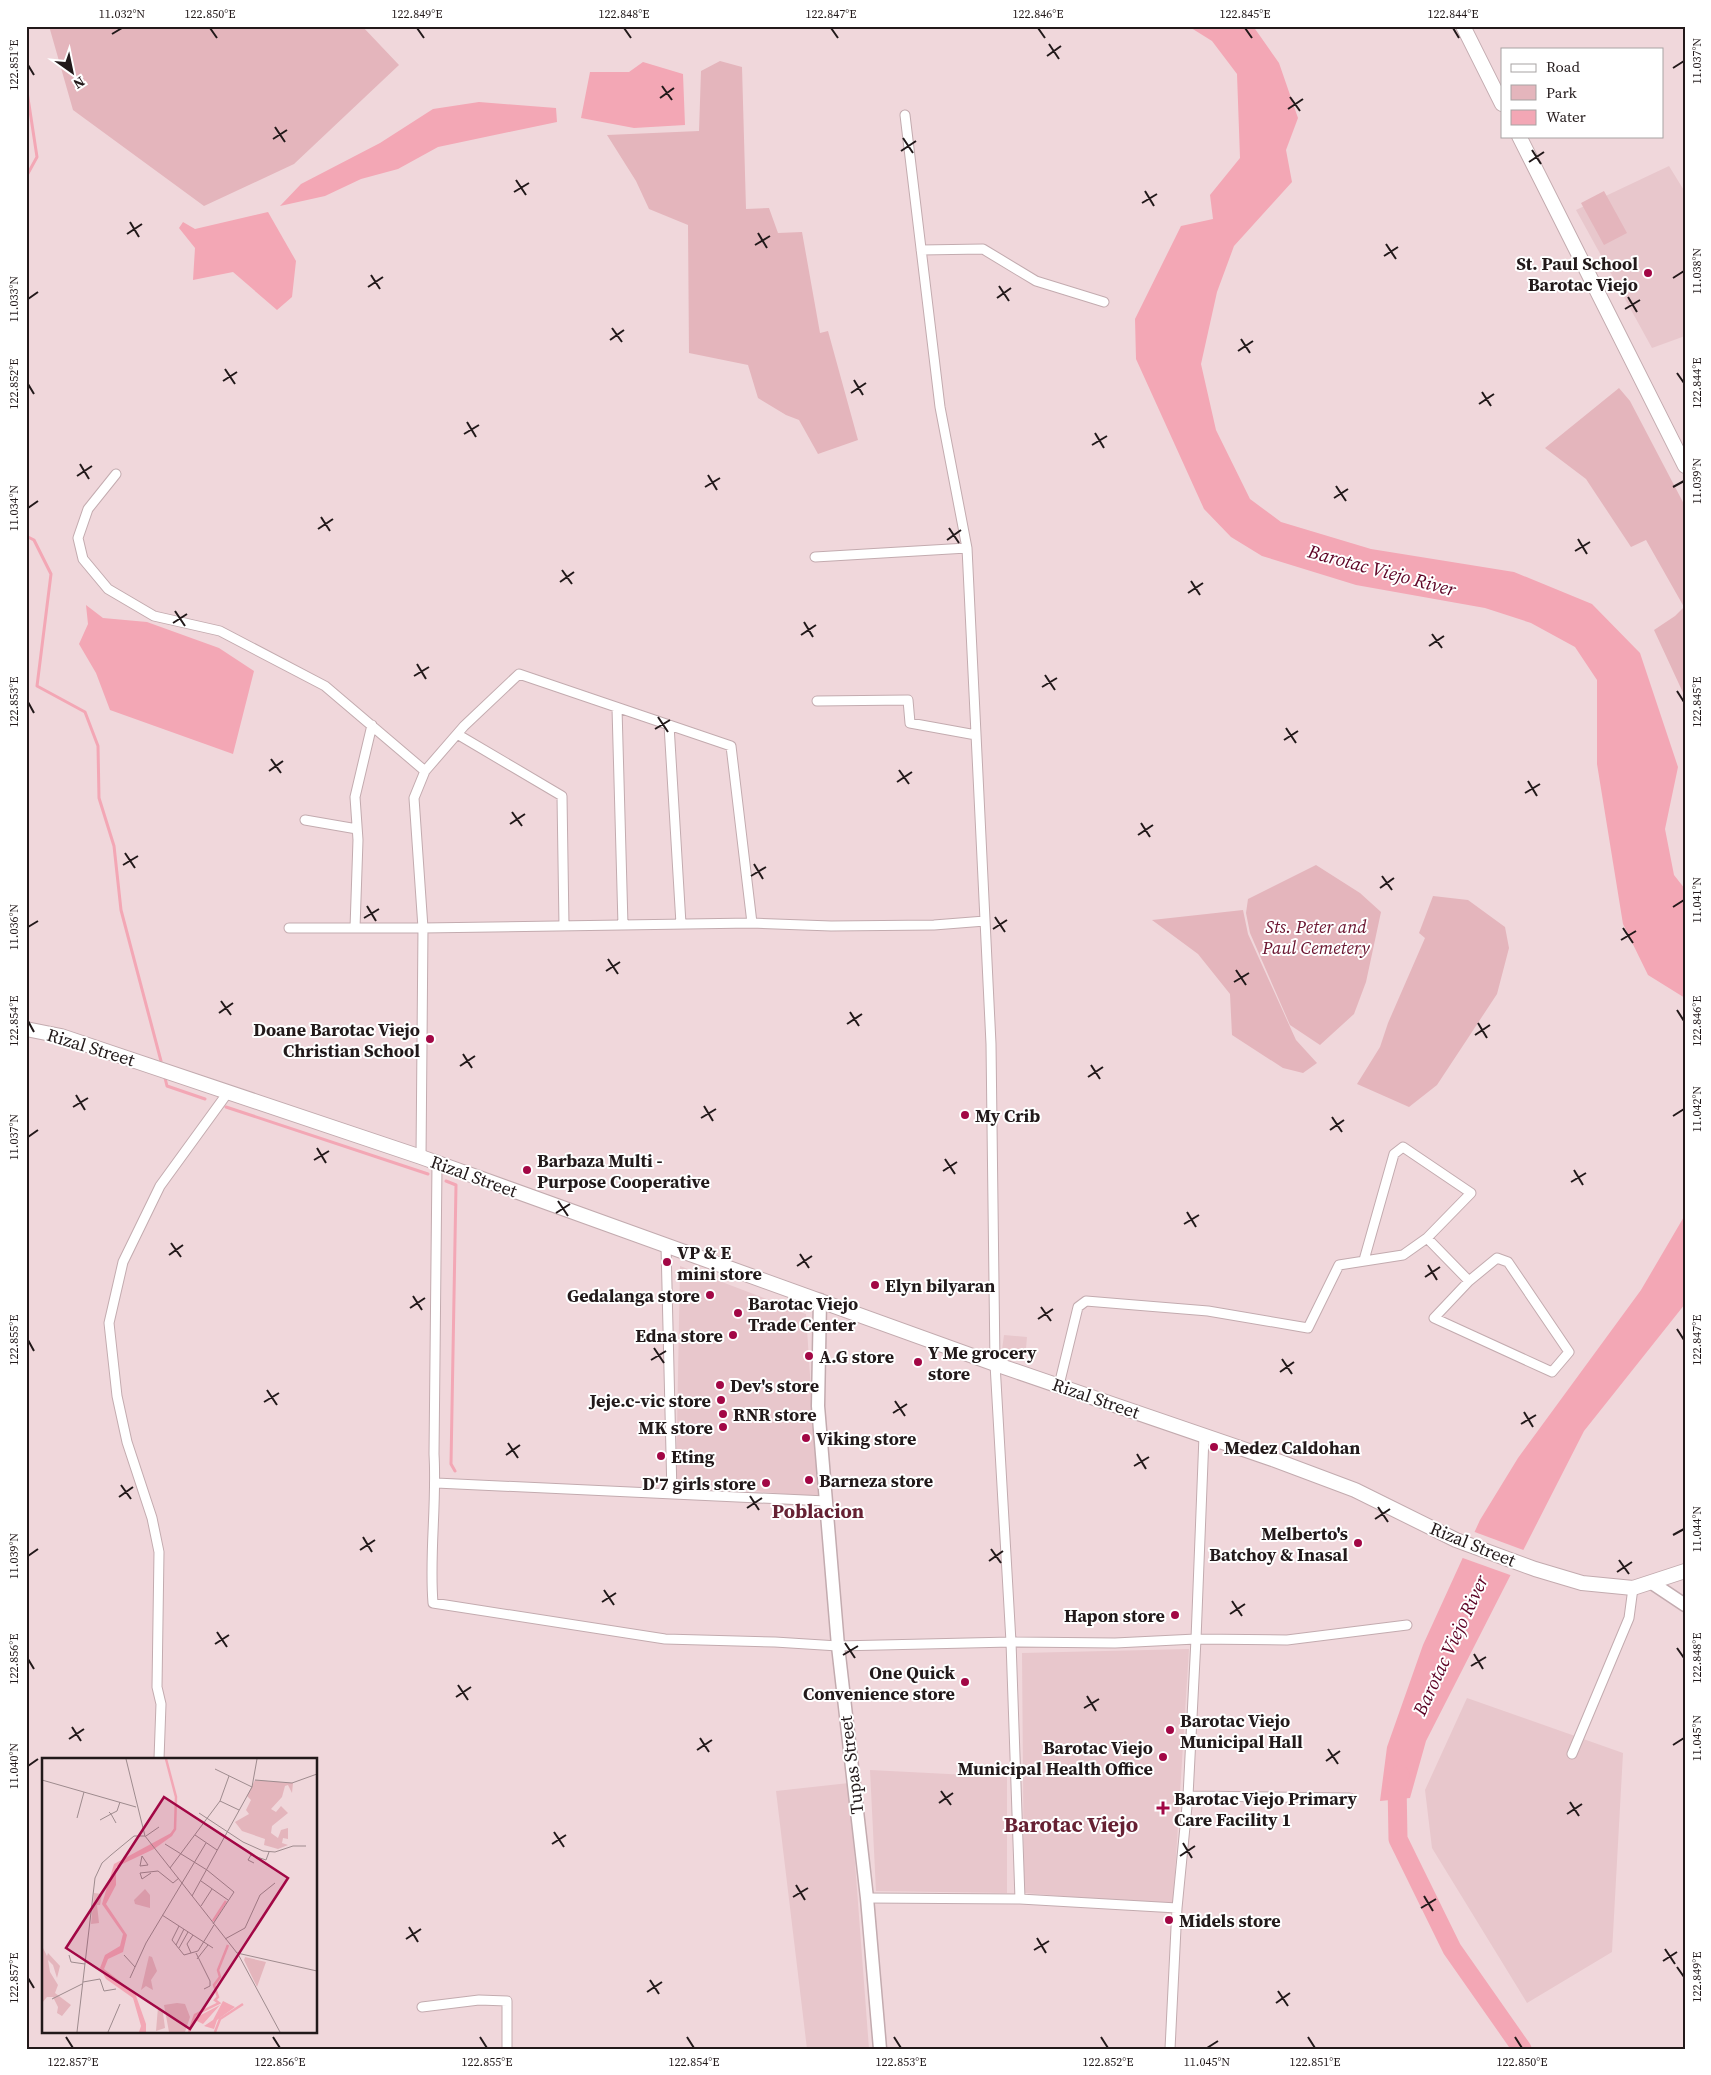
<svg xmlns="http://www.w3.org/2000/svg" width="1711" height="2075" font-family="'Source Serif 4',serif">
  <style>
    .built { fill: #e8c7cc }
    .green { fill: #e4b5bc }
    .water { fill: #f3a7b5 }
    .pier { fill: #f0d7db }
    .lines { fill: none; stroke-linecap: round; stroke-linejoin: round }
    .stream { stroke: #f3a7b5; stroke-width: 3 }
    .river { stroke: #f3a7b5; stroke-width: 19 }
    .street-casing { stroke: #c3abaf; stroke-width: 11 }
    .secondary-casing { stroke: #c3abaf; stroke-width: 15 }
    .primary-casing { stroke: #c3abaf; stroke-width: 16 }
    .street { stroke: #fff; stroke-width: 9 }
    .secondary { stroke: #fff; stroke-width: 12 }
    .primary { stroke: #fff; stroke-width: 14 }
    .ticks { fill: none; stroke: #22191a; stroke-width: 2 }
    .poi-dot { fill: #a20745; stroke: #fff; stroke-width: 2 }
    .labels { text-anchor: middle; dominant-baseline: central; stroke-width: 4; stroke-linejoin: round; paint-order: stroke }
    .poi-label { font-size: 18px; font-weight: bold; fill: #22191a; stroke: #fff; text-anchor: start }
    .park-label { font-size: 18px; font-style: italic; fill: #69132e; stroke: #fff }
    .street-label { font-size: 18px; fill: #22191a; stroke: #fff }
    .water-label { font-size: 19px; font-style: italic; fill: #5d0325; stroke: #fff }
    .quarter-label { font-size: 20px; font-weight: bold; fill: #662133; stroke: #fff }
    .district-label { font-size: 22px; font-weight: bold; fill: #662133; stroke: #fff }
    .inset-river { fill: none; stroke: #f3a7b5; stroke-width: 2.5 }
    .inset-road { fill: none; stroke: #9e8b8e; stroke-width: 1 }
    .view { fill: #a20745; fill-opacity: 0.15; stroke: #a20745; stroke-width: 2.5 }
    .inset-edge { fill: none; stroke: #22191a; stroke-width: 2.5 }
    .neatline { fill: none; stroke: #22191a; stroke-width: 2 }
    .ticks-label { font-size: 12px; text-anchor: middle; fill: #22191a }
  </style>
  <rect width="100%" height="100%" fill="#f0d7db"/>
  <path class="built" d="M1669 166 1685 192V336L1652 348 1576 210Z
    M680 1266 806 1314 818 1497 676 1484Z
    M1004 1335 1027 1337 1025 1360 1001 1357Z
    M1189 1649 1173 1905 1024 1893 1022 1653Z
    M1467 1698 1623 1753 1612 1952 1527 2003 1432 1848 1425 1790Z
    M870 1770 1007 1777V1893L876 1891Z
    M849 1783 869 2049H807L776 1791Z"/>
  <path class="green" d="M49 26H362L399 65 294 164 204 206 73 110Z
    M720 61 742 67 746 209 769 208 778 233 802 232 820 333 828 331 858 440 818 454 799 420 786 415 758 398 748 365 689 353 688 225 649 209 636 181 607 135 699 131 701 71Z
    M1604 191 1627 233 1604 245 1581 203Z
    M1619 388 1630 401 1685 506V697L1654 630 1675 616 1684 607 1646 540 1631 547 1586 479 1545 448Z
    M1316 865 1360 893 1381 912 1366 982 1354 1014 1320 1045 1290 1025 1250 933 1246 913 1248 899Z
    M1433 896 1468 900 1505 927 1509 948 1497 994 1437 1085 1409 1107 1357 1084 1380 1047 1388 1023 1425 938 1419 933Z
    M1243 910 1248 934 1296 1040 1317 1063 1303 1073 1283 1068 1232 1035 1230 994 1198 954 1152 920Z"/>
  <path class="water" d="M1188 26H1253L1279 63 1298 118 1286 150 1292 182 1234 246 1217 292 1201 364 1216 430 1250 499 1281 522 1371 549 1514 572 1592 604 1640 653 1678 767 1665 829 1674 875 1685 889V998L1648 975 1623 924 1597 764V680L1575 647 1531 623 1485 608 1356 585 1262 556 1231 537 1204 509 1136 359 1135 319 1181 226 1213 219 1210 195 1240 158 1237 74 1212 41Z
    M643 62 683 74 685 125 634 128 581 118 590 72H629Z
    M479 102 556 108 557 122 438 147 398 169 361 179 325 196 280 206 301 184 380 143 433 109Z
    M268 212 296 261 292 297 277 310 233 272 193 280 195 248 179 228 183 222 195 229Z
    M86 605 103 618 147 622 219 648 254 671 233 754 110 710 96 673 79 644 88 624Z
    M1685 1215V1304L1584 1431 1426 1741 1410 1798 1380 1801 1387 1747 1423 1645 1480 1520 1518 1458 1641 1290Z"/>
  <path class="pier" d="M1472 1531 1526 1551 1513 1576 1460 1557Z"/>
  <g class="lines">
    <path class="stream" d="M26 85 37 157 26 177
      M26 536 34 540 51 574 37 686 85 712 98 746 99 798 114 846 121 910 161 1061
      M165 1078 167 1086 205 1099
      M226 1107 428 1174
      M446 1181 456 1185 451 1464 455 1471"/>
    <path class="river" d="M1400 1775 1397 1783 1398 1839 1452 1949 1522 2049"/>
    <g class="street-casing">
      <path id="street" d="M905 115 940 407 967 548 991 1044 995 1364 1011 1642 1020 1899
        M921 250 983 249 1036 281 1104 302
        M116 474 88 509 78 538 83 559 108 589 154 616 220 631 325 686 425 771
        M815 557 967 548
        M817 701 908 700 910 723 976 735
        M617 708 623 925
        M669 725 681 924
        M457 734 562 796 564 926
        M305 820 357 829
        M289 928H423L752 923 831 926 934 925 985 921
        M355 928 358 840 355 797 372 725
        M421 1157 423 928 414 798 425 771 464 726 519 674 731 746 752 923
        M437 1164 434 1454C437 1504 429 1554 433 1603L665 1639 775 1642 838 1646 1011 1642 1115 1643 1196 1639 1287 1640 1407 1625
        M1427 1238 1469 1281
        M666 1245 672 1494
        M1497 1258 1508 1262 1569 1352 1552 1372 1434 1318 1469 1281Z
        M1059 1385 1078 1307 1086 1301 1208 1311 1308 1328 1339 1265 1403 1255 1427 1238 1471 1193 1403 1147 1394 1154 1364 1260
        M436 1483 826 1501
        M1572 1754 1629 1618 1633 1588
        M159 1759 161 1704 157 1687 159 1552 152 1518 127 1442 117 1396 109 1323 123 1262 160 1186 229 1091
        M1188 1796 1350 1798
        M867 1898 1020 1899 1177 1908
        M422 2007 479 2000 507 2001V2049
        M1170 2049 1177 1908 1188 1796 1196 1639 1204 1436"/>
    </g>
    <g class="secondary-casing">
      <path id="secondary" d="M820 1300 818 1406 838 1646 867 1898 880 2049
        M1652 1583 1685 1605"/>
    </g>
    <g class="primary-casing">
      <path id="primary" d="M1463 26 1502 104
        M1519 136 1685 466
        M26 1029 61 1036 421 1157 995 1364 1275 1460 1355 1490 1456 1540 1535 1569 1582 1583 1633 1588 1685 1571"/>
    </g>
    <use href="#street" class="street"/>
    <use href="#secondary" class="secondary"/>
    <use href="#primary" class="primary"/>
  </g>
  <path class="ticks" d="M210 28 217 38M417 28 424 38M624 28 631 38M831 28 838 38M1038 28 1045 38M1245 28 1252 38M1453 28 1459 38M112 34 122 28M1049 44 1059 59M1047 56 1061 46M28 65 34 75M1673 68 1684 61M662 86 672 100M1290 97 1300 111M660 98 674 88M1288 109 1303 99M275 127 285 142M903 138 913 153M273 139 287 130M1532 150 1541 164M901 151 916 141M1529 162 1544 152M516 180 526 195M1145 191 1154 206M514 192 529 183M1142 203 1157 194M130 222 139 237M758 233 767 248M127 234 142 224M1386 244 1396 259M755 245 770 236M1384 256 1398 247M371 275 380 289M1673 278 1684 271M999 286 1009 301M368 287 383 277M1628 297 1637 312M997 298 1011 288M28 299 38 292M1625 309 1640 300M612 328 622 342M1241 339 1250 353M610 340 624 330M1238 351 1253 341M225 369 235 384M1677 373 1684 383M854 380 863 395M223 381 237 372M28 384 34 394M1482 392 1491 406M851 393 866 383M1479 404 1494 394M467 422 476 437M1095 433 1104 448M464 434 479 425M1092 445 1107 436M80 464 89 479M708 475 717 490M77 476 92 466M1336 486 1346 501M705 487 720 478M1673 487 1684 481M1334 498 1348 489M28 508 38 501M321 517 330 531M949 528 959 543M318 529 333 519M1578 539 1587 554M947 540 961 530M1575 551 1590 542M562 570 572 584M1191 581 1200 595M560 582 574 572M1188 593 1203 583M175 611 185 626M804 622 813 637M173 623 187 614M1432 634 1442 648M801 635 816 625M1429 646 1444 636M417 664 426 679M1045 675 1055 690M414 676 429 667M1042 687 1057 678M1677 691 1684 702M28 702 34 713M658 717 668 732M1286 728 1296 743M655 729 670 720M1284 740 1298 731M271 759 281 773M899 770 909 784M269 771 283 761M1528 781 1537 796M897 782 912 772M1525 793 1540 784M512 812 522 826M1141 823 1150 837M510 824 525 814M1138 835 1153 825M125 853 135 868M754 864 763 879M123 865 138 856M751 876 766 867M1382 876 1392 890M1380 888 1394 878M367 906 376 921M1673 907 1684 900M995 917 1005 932M364 918 379 909M28 927 38 921M1623 928 1633 943M993 929 1007 920M1621 940 1636 931M608 959 618 974M1236 970 1246 985M606 971 620 962M1234 982 1249 973M221 1001 231 1015M1677 1010 1684 1021M850 1012 859 1026M219 1013 233 1003M28 1021 34 1032M1478 1023 1487 1038M847 1024 862 1014M1475 1035 1490 1025M463 1054 472 1068M1091 1065 1100 1079M460 1066 475 1056M1088 1077 1103 1067M76 1095 85 1110M704 1106 713 1121M73 1107 88 1098M1673 1116 1684 1109M1332 1117 1342 1132M701 1118 716 1109M1330 1130 1344 1120M28 1137 38 1130M317 1148 326 1163M945 1159 955 1174M314 1160 329 1151M1574 1170 1583 1185M943 1171 957 1162M1571 1182 1586 1173M558 1201 568 1216M1187 1212 1196 1227M556 1213 570 1204M1184 1224 1199 1215M171 1243 181 1257M800 1254 809 1268M169 1255 183 1245M1428 1265 1437 1280M797 1266 812 1256M1425 1277 1440 1267M413 1296 422 1310M1041 1307 1051 1321M410 1308 425 1298M1038 1319 1053 1309M1677 1329 1684 1340M28 1340 34 1351M654 1348 664 1363M1282 1359 1292 1374M651 1360 666 1351M1280 1372 1294 1362M267 1390 277 1405M895 1401 905 1416M264 1402 279 1393M1524 1412 1533 1427M893 1413 907 1404M1521 1424 1536 1415M508 1443 518 1458M1137 1454 1146 1469M506 1455 520 1445M1134 1466 1149 1457M121 1485 131 1499M750 1496 759 1510M119 1497 133 1487M1378 1507 1388 1522M747 1508 762 1498M1375 1519 1390 1509M1673 1535 1684 1529M363 1537 372 1552M991 1549 1001 1563M360 1550 375 1540M28 1556 38 1549M1619 1560 1629 1574M989 1561 1003 1551M1617 1572 1632 1562M604 1590 614 1605M1232 1601 1242 1616M602 1602 616 1593M1230 1614 1245 1604M217 1632 227 1647M845 1643 855 1658M215 1644 229 1635M1677 1648 1684 1658M1474 1654 1483 1669M843 1655 858 1646M28 1659 34 1669M1471 1666 1486 1657M458 1685 468 1700M1087 1696 1096 1711M456 1697 471 1687M1084 1708 1099 1699M72 1727 81 1741M700 1738 709 1752M69 1739 84 1729M1673 1745 1684 1738M1328 1749 1338 1764M697 1750 712 1740M1326 1761 1340 1751M28 1766 38 1759M941 1791 951 1805M1570 1802 1579 1816M939 1803 953 1793M1567 1814 1582 1804M554 1832 564 1847M1183 1843 1192 1858M552 1844 566 1835M1180 1856 1195 1846M796 1885 805 1900M1424 1896 1433 1911M793 1897 808 1888M1421 1908 1436 1899M409 1927 418 1942M1037 1938 1046 1953M406 1939 421 1929M1665 1949 1675 1964M1034 1950 1049 1941M1663 1961 1677 1952M1677 1967 1684 1977M28 1978 34 1988M650 1980 659 1994M1278 1991 1288 2006M647 1992 662 1982M1276 2003 1290 1993M66 2037 73 2048M273 2037 280 2048M480 2037 487 2048M687 2037 694 2048M894 2037 901 2048M1101 2037 1108 2048M1308 2037 1315 2048M1515 2037 1522 2048M1207 2048 1218 2041"/>
  <g class="poi-dot">
    <circle cx="1648" cy="273" r="5"/>
    <circle cx="430" cy="1039" r="5"/>
    <circle cx="965" cy="1115" r="5"/>
    <circle cx="527" cy="1170" r="5"/>
    <circle cx="667" cy="1262" r="5"/>
    <circle cx="875" cy="1285" r="5"/>
    <circle cx="710" cy="1295" r="5"/>
    <circle cx="738" cy="1313" r="5"/>
    <circle cx="733" cy="1335" r="5"/>
    <circle cx="809" cy="1356" r="5"/>
    <circle cx="918" cy="1362" r="5"/>
    <circle cx="720" cy="1385" r="5"/>
    <circle cx="721" cy="1400" r="5"/>
    <circle cx="723" cy="1414" r="5"/>
    <circle cx="723" cy="1427" r="5"/>
    <circle cx="806" cy="1438" r="5"/>
    <circle cx="1214" cy="1447" r="5"/>
    <circle cx="661" cy="1456" r="5"/>
    <circle cx="809" cy="1480" r="5"/>
    <circle cx="766" cy="1483" r="5"/>
    <circle cx="1358" cy="1543" r="5"/>
    <circle cx="1175" cy="1615" r="5"/>
    <circle cx="965" cy="1682" r="5"/>
    <circle cx="1170" cy="1730" r="5"/>
    <circle cx="1163" cy="1757" r="5"/>
    <path d="M1160.5 1800.5h5v5h5v5h-5v5h-5v-5h-5v-5h5z"/>
    <circle cx="1169" cy="1920" r="5"/>
  </g>
  <g class="labels">
    <g class="poi-label">
      <text x="1638" y="263" text-anchor="end">St. Paul School<tspan x="1638" dy="21">Barotac Viejo</tspan></text>
      <text x="420" y="1029" text-anchor="end">Doane Barotac Viejo<tspan x="420" dy="21">Christian School</tspan></text>
      <text x="975" y="1115">My Crib</text>
      <text x="537" y="1160">Barbaza Multi -<tspan x="537" dy="21">Purpose Cooperative</tspan></text>
      <text x="677" y="1252">VP &amp; E<tspan x="677" dy="21">mini store</tspan></text>
      <text x="885" y="1285">Elyn bilyaran</text>
      <text x="700" y="1295" text-anchor="end">Gedalanga store</text>
      <text x="748" y="1303">Barotac Viejo<tspan x="748" dy="21">Trade Center</tspan></text>
      <text x="723" y="1335" text-anchor="end">Edna store</text>
      <text x="928" y="1352">Y Me grocery<tspan x="928" dy="21">store</tspan></text>
      <text x="819" y="1356">A.G store</text>
      <text x="730" y="1385">Dev's store</text>
      <text x="711" y="1400" text-anchor="end">Jeje.c-vic store</text>
      <text x="733" y="1414">RNR store</text>
      <text x="713" y="1427" text-anchor="end">MK store</text>
      <text x="816" y="1438">Viking store</text>
      <text x="1224" y="1447">Medez Caldohan</text>
      <text x="671" y="1456">Eting</text>
      <text x="819" y="1480">Barneza store</text>
      <text x="756" y="1483" text-anchor="end">D'7 girls store</text>
      <text x="1348" y="1533" text-anchor="end">Melberto's<tspan x="1348" dy="21">Batchoy &amp; Inasal</tspan></text>
      <text x="1165" y="1615" text-anchor="end">Hapon store</text>
      <text x="955" y="1672" text-anchor="end">One Quick<tspan x="955" dy="21">Convenience store</tspan></text>
      <text x="1180" y="1720">Barotac Viejo<tspan x="1180" dy="21">Municipal Hall</tspan></text>
      <text x="1153" y="1747" text-anchor="end">Barotac Viejo<tspan x="1153" dy="21">Municipal Health Office</tspan></text>
      <text x="1174" y="1798">Barotac Viejo Primary<tspan x="1174" dy="21">Care Facility 1</tspan></text>
      <text x="1179" y="1920">Midels store</text>
    </g>
    <g class="park-label">
      <text x="1316" y="926">Sts. Peter and<tspan x="1316" dy="21">Paul Cemetery</tspan></text>
    </g>
    <g class="street-label">
      <text transform="translate(91 1047) rotate(17)">Rizal Street</text>
      <text transform="translate(474 1176) rotate(20)">Rizal Street</text>
      <text transform="translate(1096 1398) rotate(19)">Rizal Street</text>
      <text transform="translate(1473 1544) rotate(22)">Rizal Street</text>
      <text transform="translate(851 1765) rotate(-97)">Tupas Street</text>
    </g>
    <g class="water-label">
      <text transform="translate(1382 570) rotate(15)">Barotac Viejo River</text>
      <text transform="translate(1450 1645) rotate(-65)">Barotac Viejo River</text>
    </g>
    <g class="quarter-label">
      <text x="818" y="1511">Poblacion</text>
    </g>
    <g class="district-label">
      <text x="1071" y="1824">Barotac Viejo</text>
    </g>
  </g>
  <g transform="translate(42 1758)">
    <rect width="275" height="275" fill="#f0d7db"/>
    <path d="M213 22 251 25 250 35 246 27 243 28 240 39 229 51 234 54 239 48 246 55 230 68 229 75 236 80 239 72 246 70V81L241 80 240 85 246 87 236 91 222 87 223 81 200 73 193 64 207 56 204 52 209 42 205 38ZM103 131 108 137V150L93 146 92 142ZM52 135 60 136 58 147H55L57 165 49 166ZM0 188 5 198 6 195 18 208 15 220 11 207 6 202 8 214 16 227 13 235 29 247 20 258 15 255 16 249 11 239H5L0 245ZM107 198 110 199 115 213 109 222 111 232 104 228 99 232ZM203 199 224 204 215 229 202 202ZM135 245 143 246 148 259 143 274H127L122 247ZM116 249 121 255 123 270 114 273Z" fill="#e4b5bc"/>
    <path d="M131 74 130 78 112 91 74 109V127L64 146 85 177 81 194 66 201 62 211 93 235 104 266V274H97L99 268 91 240 64 221 58 210 63 197 78 188 81 176 60 146 72 106ZM181 243 193 249 175 262 172 271 162 268 171 262ZM178 247 161 266 153 262 155 259Z" fill="#f3a7b5"/>
    <path class="inset-river" d="M124 1 134 39 133 71 129 77M171 163 184 143M147 274 153 257 177 245 173 242 176 239 172 227 178 219 176 212 186 187M173 274 178 261 201 246"/>
    <path class="inset-road" d="M84 1 103 78M173 11 210 29M0 22 94 49M213 22 250 25 275 16M178 43 197 52M67 54 69 56 75 53 78 44M157 55 201 84 221 93 233 94 251 88H264M35 60 42 34M58 62 69 56 74 65M153 77 175 92M103 78 195 195 275 213M104 78 117 69M123 86 165 112 192 134 171 166M100 98 106 107 98 108ZM212 105 206 102 209 97 224 102 227 94M128 110 178 43 187 18M109 115 100 121 98 115 116 113 131 125 137 120M159 123 186 142M150 138 210 29 215 1M159 148 170 131M120 157 171 190M137 168 130 182 142 197 156 193 172 167M183 181 203 170 218 137 233 125M134 187 142 171M137 190 146 174M149 195 145 186 151 177M154 195 168 223V228L162 231M196 196 238 274M27 197 29 204 43 206M82 197 93 209M155 201 166 187M88 220 104 185 164 85M41 224 58 221 62 233 74 231M10 241 40 226M35 274 53 120 60 105 69 97 92 78H103M66 274 78 246"/>
    <path class="view" d="M122 39 246 120 148 271 24 190Z"/>
    <rect width="275" height="275" class="inset-edge"/>
  </g>
  <rect width="1711" height="2075" fill="none" stroke="#ffffff" stroke-width="55"/>
  <rect x="1501" y="48" width="162" height="90" fill="#ffffff" stroke="#a7a3a3"/>
  <rect x="1511" y="64" width="25" height="8" fill="#ffffff" stroke="#a7a3a3"/>
  <text x="1546" y="72" font-size="15" fill="#22191a">Road</text>
  <rect x="1511" y="85" width="25" height="15" fill="#e4b5bc" stroke="#a7a3a3"/>
  <text x="1546" y="98" font-size="15" fill="#22191a">Park</text>
  <rect x="1511" y="110" width="25" height="15" fill="#f3a7b5" stroke="#a7a3a3"/>
  <text x="1546" y="122" font-size="15" fill="#22191a">Water</text>
  <g transform="translate(72 72) rotate(147)" stroke="#ffffff" stroke-width="4" paint-order="stroke">
  <path d="M0-4L9 19L0 12L-9 19Z" fill="#22191a"/>
  <text y="-8" font-size="14" font-weight="bold" text-anchor="middle" fill="#22191a">N</text>
  </g>
  <rect x="28" y="28" width="1656" height="2020" class="neatline"/>
  <g class="ticks-label">
    <text x="122" y="18">11.032°N</text>
    <text x="210" y="18">122.850°E</text>
    <text x="417" y="18">122.849°E</text>
    <text x="624" y="18">122.848°E</text>
    <text x="831" y="18">122.847°E</text>
    <text x="1038" y="18">122.846°E</text>
    <text x="1245" y="18">122.845°E</text>
    <text x="1453" y="18">122.844°E</text>
    <text transform="translate(1697 61) rotate(-90)" y="4">11.037°N</text>
    <text transform="translate(14 65) rotate(-90)" y="4">122.851°E</text>
    <text transform="translate(1697 271) rotate(-90)" y="4">11.038°N</text>
    <text transform="translate(14 299) rotate(-90)" y="4">11.033°N</text>
    <text transform="translate(1697 383) rotate(-90)" y="4">122.844°E</text>
    <text transform="translate(14 384) rotate(-90)" y="4">122.852°E</text>
    <text transform="translate(1697 481) rotate(-90)" y="4">11.039°N</text>
    <text transform="translate(14 508) rotate(-90)" y="4">11.034°N</text>
    <text transform="translate(1697 702) rotate(-90)" y="4">122.845°E</text>
    <text transform="translate(14 702) rotate(-90)" y="4">122.853°E</text>
    <text transform="translate(1697 900) rotate(-90)" y="4">11.041°N</text>
    <text transform="translate(14 927) rotate(-90)" y="4">11.036°N</text>
    <text transform="translate(1697 1021) rotate(-90)" y="4">122.846°E</text>
    <text transform="translate(14 1021) rotate(-90)" y="4">122.854°E</text>
    <text transform="translate(1697 1109) rotate(-90)" y="4">11.042°N</text>
    <text transform="translate(14 1137) rotate(-90)" y="4">11.037°N</text>
    <text transform="translate(1697 1340) rotate(-90)" y="4">122.847°E</text>
    <text transform="translate(14 1340) rotate(-90)" y="4">122.855°E</text>
    <text transform="translate(1697 1529) rotate(-90)" y="4">11.044°N</text>
    <text transform="translate(14 1556) rotate(-90)" y="4">11.039°N</text>
    <text transform="translate(1697 1658) rotate(-90)" y="4">122.848°E</text>
    <text transform="translate(14 1659) rotate(-90)" y="4">122.856°E</text>
    <text transform="translate(1697 1738) rotate(-90)" y="4">11.045°N</text>
    <text transform="translate(14 1766) rotate(-90)" y="4">11.040°N</text>
    <text transform="translate(1697 1977) rotate(-90)" y="4">122.849°E</text>
    <text transform="translate(14 1978) rotate(-90)" y="4">122.857°E</text>
    <text x="73" y="2066">122.857°E</text>
    <text x="280" y="2066">122.856°E</text>
    <text x="487" y="2066">122.855°E</text>
    <text x="694" y="2066">122.854°E</text>
    <text x="901" y="2066">122.853°E</text>
    <text x="1108" y="2066">122.852°E</text>
    <text x="1207" y="2066">11.045°N</text>
    <text x="1315" y="2066">122.851°E</text>
    <text x="1522" y="2066">122.850°E</text>
  </g>
</svg>
